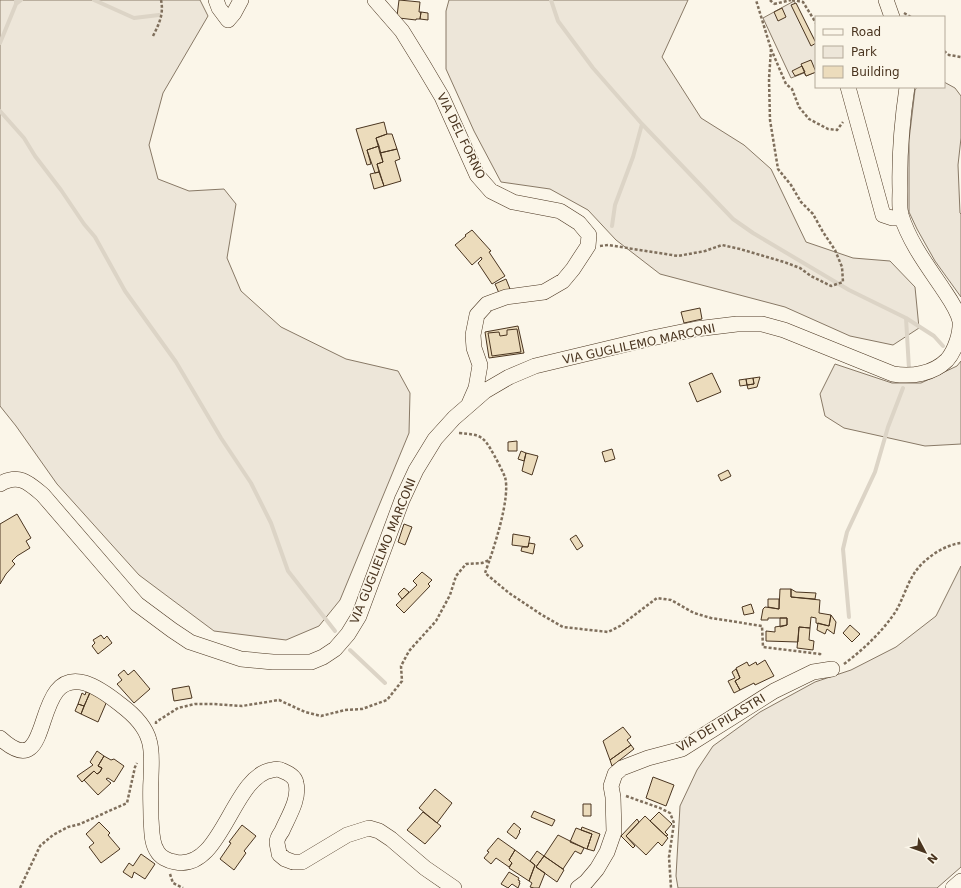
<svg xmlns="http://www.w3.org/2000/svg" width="961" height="888" font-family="'DejaVu Sans',sans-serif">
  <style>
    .green { fill: #ede6d9; stroke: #887966 }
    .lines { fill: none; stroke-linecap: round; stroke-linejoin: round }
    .stream { stroke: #dcd4c6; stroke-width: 4 }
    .building { fill: #ecdcbc; stroke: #4a3520 }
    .minor-casing { stroke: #4a3520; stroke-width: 16 }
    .path { stroke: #7f6f5c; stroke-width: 2.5; stroke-dasharray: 3 2; stroke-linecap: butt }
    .minor { stroke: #fbf6e9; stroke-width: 15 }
    .labels { text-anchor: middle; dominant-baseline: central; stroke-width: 3; stroke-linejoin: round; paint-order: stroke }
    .street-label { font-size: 12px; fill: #4a3520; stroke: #fbf6e9 }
  </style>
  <rect width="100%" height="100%" fill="#fbf6e9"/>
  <path class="green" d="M0 0H200L208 16 163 93 149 145 158 179 189 191 224 189 236 204 227 258 241 291 281 327 346 359 398 371 410 393 409 433 340 600 319 626 286 640 214 631 139 575 57 484 16 426 0 406Z
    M449 0H688L662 57 701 118 744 145 771 169 806 242 853 258 890 261 915 287 919 328 893 345 850 336 785 307 660 274 616 240 588 210 550 189 501 182 474 131 446 69V11Z
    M794 1 816 43V67L815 68 816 72 806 76 804 73 791 78 763 18Z
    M944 82 955 88 961 96V138L958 165 960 213 961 214V297L935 261 917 229 909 212V140L915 90 917 87H944Z
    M961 361V444L925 446 844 428 825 416 820 394 835 364 892 383H921L957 366Z
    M961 566V867L937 888H678L676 876 680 806 697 770 713 746 760 712 815 682 851 670 896 647 936 616Z"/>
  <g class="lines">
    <path class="stream" d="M94 0 134 18 159 15
      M551 0 558 21 593 68 642 124 733 219 753 233 849 290 906 318 934 336 943 346
      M16 4 21 0
      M0 43 16 4V0
      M0 111 24 138 35 156 61 190 84 224 95 237 125 291 176 362 221 438 251 483 271 523 288 571 335 631
      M612 226 615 205 633 157 642 124
      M906 318 909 369
      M849 617 843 549 847 532 875 472 888 427 903 388
      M350 650 385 683"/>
  </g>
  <path class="building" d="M399 0 420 2 419 12H421L420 19H416V20L399 18 397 16Z
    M796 3 816 43 811 46 791 5Z
    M782 8 786 17 778 21 774 12Z
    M421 12 428 13V20L420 19Z
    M811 60 816 72 806 76 801 64Z
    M802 66 805 72 795 76 792 71Z
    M384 122 387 134 376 138 379 146 367 150 371 164 367 165 356 129Z
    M387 134H392L397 149 380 153 376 138Z
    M379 146 383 162 377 164 379 172 375 173 367 150Z
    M397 149 400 159 395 161 401 181 384 186 377 164 383 162 380 153Z
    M379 172 384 186 374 189 370 174Z
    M472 230 491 251 489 252 505 276 492 284 478 263 482 259 481 257 472 265 455 245 466 236 465 235Z
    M506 279 510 289 499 293 495 284Z
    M700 308 702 319 684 323 681 312Z
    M518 326 524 353 489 358 485 332Z
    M517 329 521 352 492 356 488 333 499 332 500 336 507 335V330Z
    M712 373 721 392 697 402 689 383Z
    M760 377 757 387 748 389 747 385 754 384 753 378Z
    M753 378 754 384 747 385 746 379Z
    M746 379 747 385 740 386 739 380Z
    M517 441V451H508V442Z
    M612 449 615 459 605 462 602 452Z
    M521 451 526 453 524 461 518 459Z
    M526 453 538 456 532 475 522 471Z
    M728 470 731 476 721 481 718 475Z
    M17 514 31 538 26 541 30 548 17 556 12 561 15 564 6 574 0 584V524Z
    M404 524 412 527 405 545 398 542Z
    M513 534 530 537 528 547 512 545Z
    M576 535 583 546 577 550 570 539Z
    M529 543 535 544 533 554 521 551 522 547H528Z
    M422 572 432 580 428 584 430 586 404 613 396 605 417 585 413 581Z
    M404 588 409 592 402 599 398 594Z
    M780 589H791V597L820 600 819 613 831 615 829 626 816 623V618L811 617 810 628 799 627 798 642 766 641V631L775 632V627L787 625V618H768V620H761L763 609 765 607 779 609Z
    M791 589 796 592 816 593 815 599 791 597Z
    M768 599H779V609L768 607Z
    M751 604 754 613 744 615 742 607Z
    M831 615 836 622 834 634 827 629 825 634 817 630 818 623 829 626Z
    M780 618H787V625L780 627Z
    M850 625 860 634 852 642 843 633Z
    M799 627 810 628 809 640 814 641 813 650 797 648Z
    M101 635 104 639 107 636 112 643 98 654 92 646 95 643 93 640Z
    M765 660 774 676 755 685 754 683 740 690 735 681 740 678 736 668 747 662 749 666 756 662 757 665Z
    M736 669 740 678 735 681 740 690 734 693 728 681 735 678 732 672Z
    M124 670 128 675 134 670 150 689 134 703 117 684 122 680 118 675Z
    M189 686 192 698 174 701 172 689Z
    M86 692 90 693 84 706 78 704 82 693 85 695Z
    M90 692 107 701 98 722 81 714Z
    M78 704 84 706 81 714 75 711Z
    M623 727 631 737 627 740 631 745 610 760 603 741Z
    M631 745 634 749 612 766 610 760Z
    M97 751 104 756 98 766 102 768 100 772 97 774 94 771 82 782 77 776 93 765 90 762Z
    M104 756 111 760 114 759 124 766 114 782 108 778 106 779 111 783 98 795 84 780 94 771 97 774 100 772 102 768 98 766Z
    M653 777 674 785 666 806 646 798Z
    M435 789 452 803 437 823 419 808Z
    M583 804H591V816H583Z
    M534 811 555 820 552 826 531 817Z
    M423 812 441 826 425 844 407 830Z
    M659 812 672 824 665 832 668 835 666 836 650 821Z
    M645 816 668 838 662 846 658 842 646 855 626 836Z
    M637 819 639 822 626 836 635 846 633 848 621 836Z
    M99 822 110 833 108 835 120 849 101 863 89 847 94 843 86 834Z
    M514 823 521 829 519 831 520 832 516 839 507 832Z
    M242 825 256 836 244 851 246 853 234 870 220 859 231 843 229 842Z
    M582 827 600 834 594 851 587 849 592 834 581 830Z
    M576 828 592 834 587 849 570 842Z
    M558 835 584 848 581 854 575 851 563 869 544 856Z
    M498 838 515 850 509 860 512 863 509 867 496 858 491 864 484 858 489 852 487 851Z
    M515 850 535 865 529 881 509 868 512 863 509 860Z
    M537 851 544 856 536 867 545 873 539 888H534L530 887 532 883 529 881 535 865 530 861Z
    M141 854 155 864 145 879 134 872 132 878 123 872 129 863 133 866Z
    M544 856 564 870 557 882 536 867Z
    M509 872 519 878 518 880 520 881 519 883H520L518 888 512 884 508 888 501 884Z"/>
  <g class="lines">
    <g class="minor-casing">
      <path id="minor" d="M216 0 219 8 228 20 234 13 241 0
        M375 0 402 31 423 65 442 97 477 175 491 191 513 202 560 211 579 223 589 235 588 246 573 269 563 281 544 292 506 297 487 304 477 315 473 335 474 348 480 365 476 388 469 404
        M886 0 892 17
        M848 87 883 215 892 218H898L901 213
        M0 484C19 473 29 483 43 495L137 604 172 630 190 642 241 659 273 662H311L323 657 335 649 348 634 359 616 402 500 416 470 435 439 454 418 469 405 485 391 509 377 535 366 652 338 696 329 737 324H762L784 330 893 374C912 377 933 374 947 360 955 351 961 333 960 321 957 308 948 297 941 286 926 264 909 241 901 215 899 207 900 198 900 190 899 156 902 121 907 87
        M0 738C56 789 29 667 85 683 98 687 111 697 121 705 133 714 145 726 149 740 153 752 151 767 151 779 150 792 151 806 151 819 152 829 151 842 157 851 160 857 168 861 175 862 222 872 232 776 272 770 276 769 280 769 283 771 288 773 295 777 296 783 300 799 288 817 282 831 280 834 277 838 277 842 277 846 279 850 279 854L285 859 293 862H302L347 835 369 828 379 831 391 839 425 868 454 888
        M578 888 586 882 597 869 607 852 614 832 613 797 611 786 615 774 622 768 648 758 682 749 774 691 813 672 832 669
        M953 888 961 881"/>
    </g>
    <path class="path" d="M770 0 774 4
      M792 0 803 2 816 23
      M774 4 791 0
      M904 13 911 17
      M153 36C159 24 164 14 161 0
      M771 49 786 84 792 89 799 107 809 119 828 129 837 130 843 122
      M944 51 949 55 961 57
      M600 246 608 245 678 256 705 251 722 245 740 249 784 262 800 268 811 276 831 286 843 282 842 267 835 250 823 232 813 214 801 202 791 185 778 169 770 120 769 79 771 49 756 0
      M459 433C481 435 483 435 494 455 498 462 502 470 505 477 511 498 493 551 485 573L509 593 542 615 563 627 608 632 620 626 657 598 671 600 694 613 711 618 762 626 763 647 820 654 822 656
      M844 664C864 649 882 632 896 611 903 599 907 584 915 572 925 558 944 545 961 543
      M156 724V722L178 708 195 704H213L242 706 279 700 305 712 321 716 345 710 362 709 387 700 402 681 401 666 409 651 436 621 450 595 456 576 466 564 482 563 489 560
      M626 796 660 808 670 813 674 823 669 857 671 888
      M170 874 173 883 183 888
      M20 888 40 846 53 835 68 827 80 824 127 803 135 767 137 763"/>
    <use href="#minor" class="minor"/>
  </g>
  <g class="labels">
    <g class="street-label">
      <text transform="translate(461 136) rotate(64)">VIA DEL FORNO</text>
      <text transform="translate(639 344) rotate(-12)">VIA GUGLILEMO MARCONI</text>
      <text transform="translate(383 551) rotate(-68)">VIA GUGLIELMO MARCONI</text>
      <text transform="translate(721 723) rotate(-31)">VIA DEI PILASTRI</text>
    </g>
  </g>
  <rect x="815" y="16" width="130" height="72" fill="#fbf6e9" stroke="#b4a999"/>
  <rect x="823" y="29" width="20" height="6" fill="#fbf6e9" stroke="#b4a999"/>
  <text x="851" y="36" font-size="12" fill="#4a3520">Road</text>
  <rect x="823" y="46" width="20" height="12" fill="#ede6d9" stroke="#b4a999"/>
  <text x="851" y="56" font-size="12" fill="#4a3520">Park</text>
  <rect x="823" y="66" width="20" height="12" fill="#ecdcbc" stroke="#b4a999"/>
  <text x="851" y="76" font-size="12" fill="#4a3520">Building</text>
  <g transform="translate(925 852) rotate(131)" stroke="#fbf6e9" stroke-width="3" paint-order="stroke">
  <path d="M0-3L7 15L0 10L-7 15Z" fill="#4a3520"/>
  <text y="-6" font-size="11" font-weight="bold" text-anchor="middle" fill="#4a3520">N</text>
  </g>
</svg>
